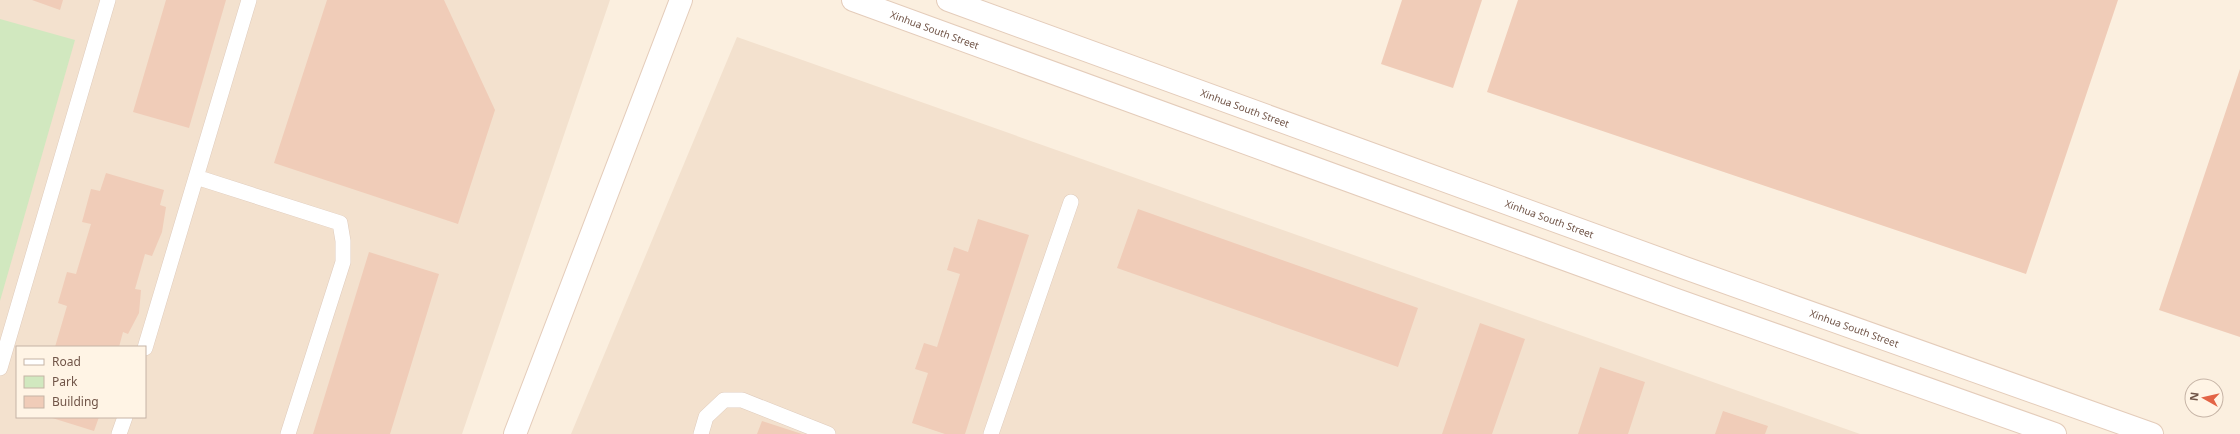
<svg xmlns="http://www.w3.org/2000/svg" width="2240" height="434" font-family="'Noto Sans',sans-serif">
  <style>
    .residential { fill: #f3e1ce; fill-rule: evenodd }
    .green { fill: #d1e8bf }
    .building { fill: #f0ccb8 }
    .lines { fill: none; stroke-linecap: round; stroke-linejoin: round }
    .lane-casing { stroke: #dfcbbc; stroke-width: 16 }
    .secondary-casing { stroke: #e4ccba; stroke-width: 24 }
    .lane { stroke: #fff; stroke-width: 15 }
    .secondary { stroke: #fff; stroke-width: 22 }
    .labels { text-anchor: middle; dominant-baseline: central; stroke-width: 3; stroke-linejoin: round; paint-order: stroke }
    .street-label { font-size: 10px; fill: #715548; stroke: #fff4e5 }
  </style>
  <rect width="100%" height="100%" fill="#fbefdf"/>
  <path class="residential" d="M0 0H610L462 434H0ZM17 347H145V417H17Z
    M737 37 1860 434H571Z"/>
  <path class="green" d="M0 19 75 40 0 301Z"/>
  <path class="building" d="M32 0H63L60 10Z
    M166 0H226L189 128 133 112Z
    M327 0H444L495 110 458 224 274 163Z
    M1402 0H1482L1453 88 1381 64Z
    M1518 0H2118L2026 274 1487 92Z
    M2240 69V337L2159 310Z
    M106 173 164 190 160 205 166 207 162 232 152 256 145 254 135 289 141 290 139 313 128 334 123 332 119 347H55L67 306 58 303 67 272 76 274 91 224 82 222 91 189 100 191Z
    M1138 209 1418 308 1398 367 1117 268Z
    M978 219 1029 235 965 434H945L912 423 928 373 915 369 924 343 937 347 960 274 947 270 954 247 968 252Z
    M369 252 439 274 390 434H313Z
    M1480 323 1525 339 1492 434H1442Z
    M1600 367 1645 382 1628 434H1578Z
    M1723 411 1768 426 1765 434H1715Z
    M49 417H99L94 431Z
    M762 421 802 434H757Z"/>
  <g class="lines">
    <g class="lane-casing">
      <path id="lane" d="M196 177 340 223 343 241V262L288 434
        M145 348 249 0
        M0 368 108 0
        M119 434 125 417
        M701 434 706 417 724 400H742L828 434
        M991 434 1071 202"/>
    </g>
    <g class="secondary-casing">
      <g id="secondary">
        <path id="s1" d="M853 0 1674 299 2055 434"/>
        <path id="s2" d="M948 0 1685 268 2152 434"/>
        <path d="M515 434 681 0"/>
      </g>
    </g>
    <use href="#lane" class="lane"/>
    <use href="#secondary" class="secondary"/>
  </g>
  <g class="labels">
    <g class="street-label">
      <text stroke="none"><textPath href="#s1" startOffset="87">Xinhua South Street</textPath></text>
      <text stroke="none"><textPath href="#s2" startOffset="316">Xinhua South Street</textPath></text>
      <text stroke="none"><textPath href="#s2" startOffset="640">Xinhua South Street</textPath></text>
      <text stroke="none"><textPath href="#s2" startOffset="964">Xinhua South Street</textPath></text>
    </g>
  </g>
  <rect x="16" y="346" width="130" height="72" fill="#fff4e5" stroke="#c6b4a6"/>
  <rect x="24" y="359" width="20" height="6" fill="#ffffff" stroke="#c6b4a6"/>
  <text x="52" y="366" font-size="12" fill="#715548">Road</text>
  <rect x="24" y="376" width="20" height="12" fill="#d1e8bf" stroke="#c6b4a6"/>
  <text x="52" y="386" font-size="12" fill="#715548">Park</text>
  <rect x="24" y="396" width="20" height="12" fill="#f0ccb8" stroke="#c6b4a6"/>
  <text x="52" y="406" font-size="12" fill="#715548">Building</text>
  <g transform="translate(2204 398) rotate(278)"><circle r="19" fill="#fff4e5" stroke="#c6b4a6"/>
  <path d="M0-3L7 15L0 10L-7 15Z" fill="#e36446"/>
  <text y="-6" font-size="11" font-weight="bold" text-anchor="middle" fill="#715548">N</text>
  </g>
</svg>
